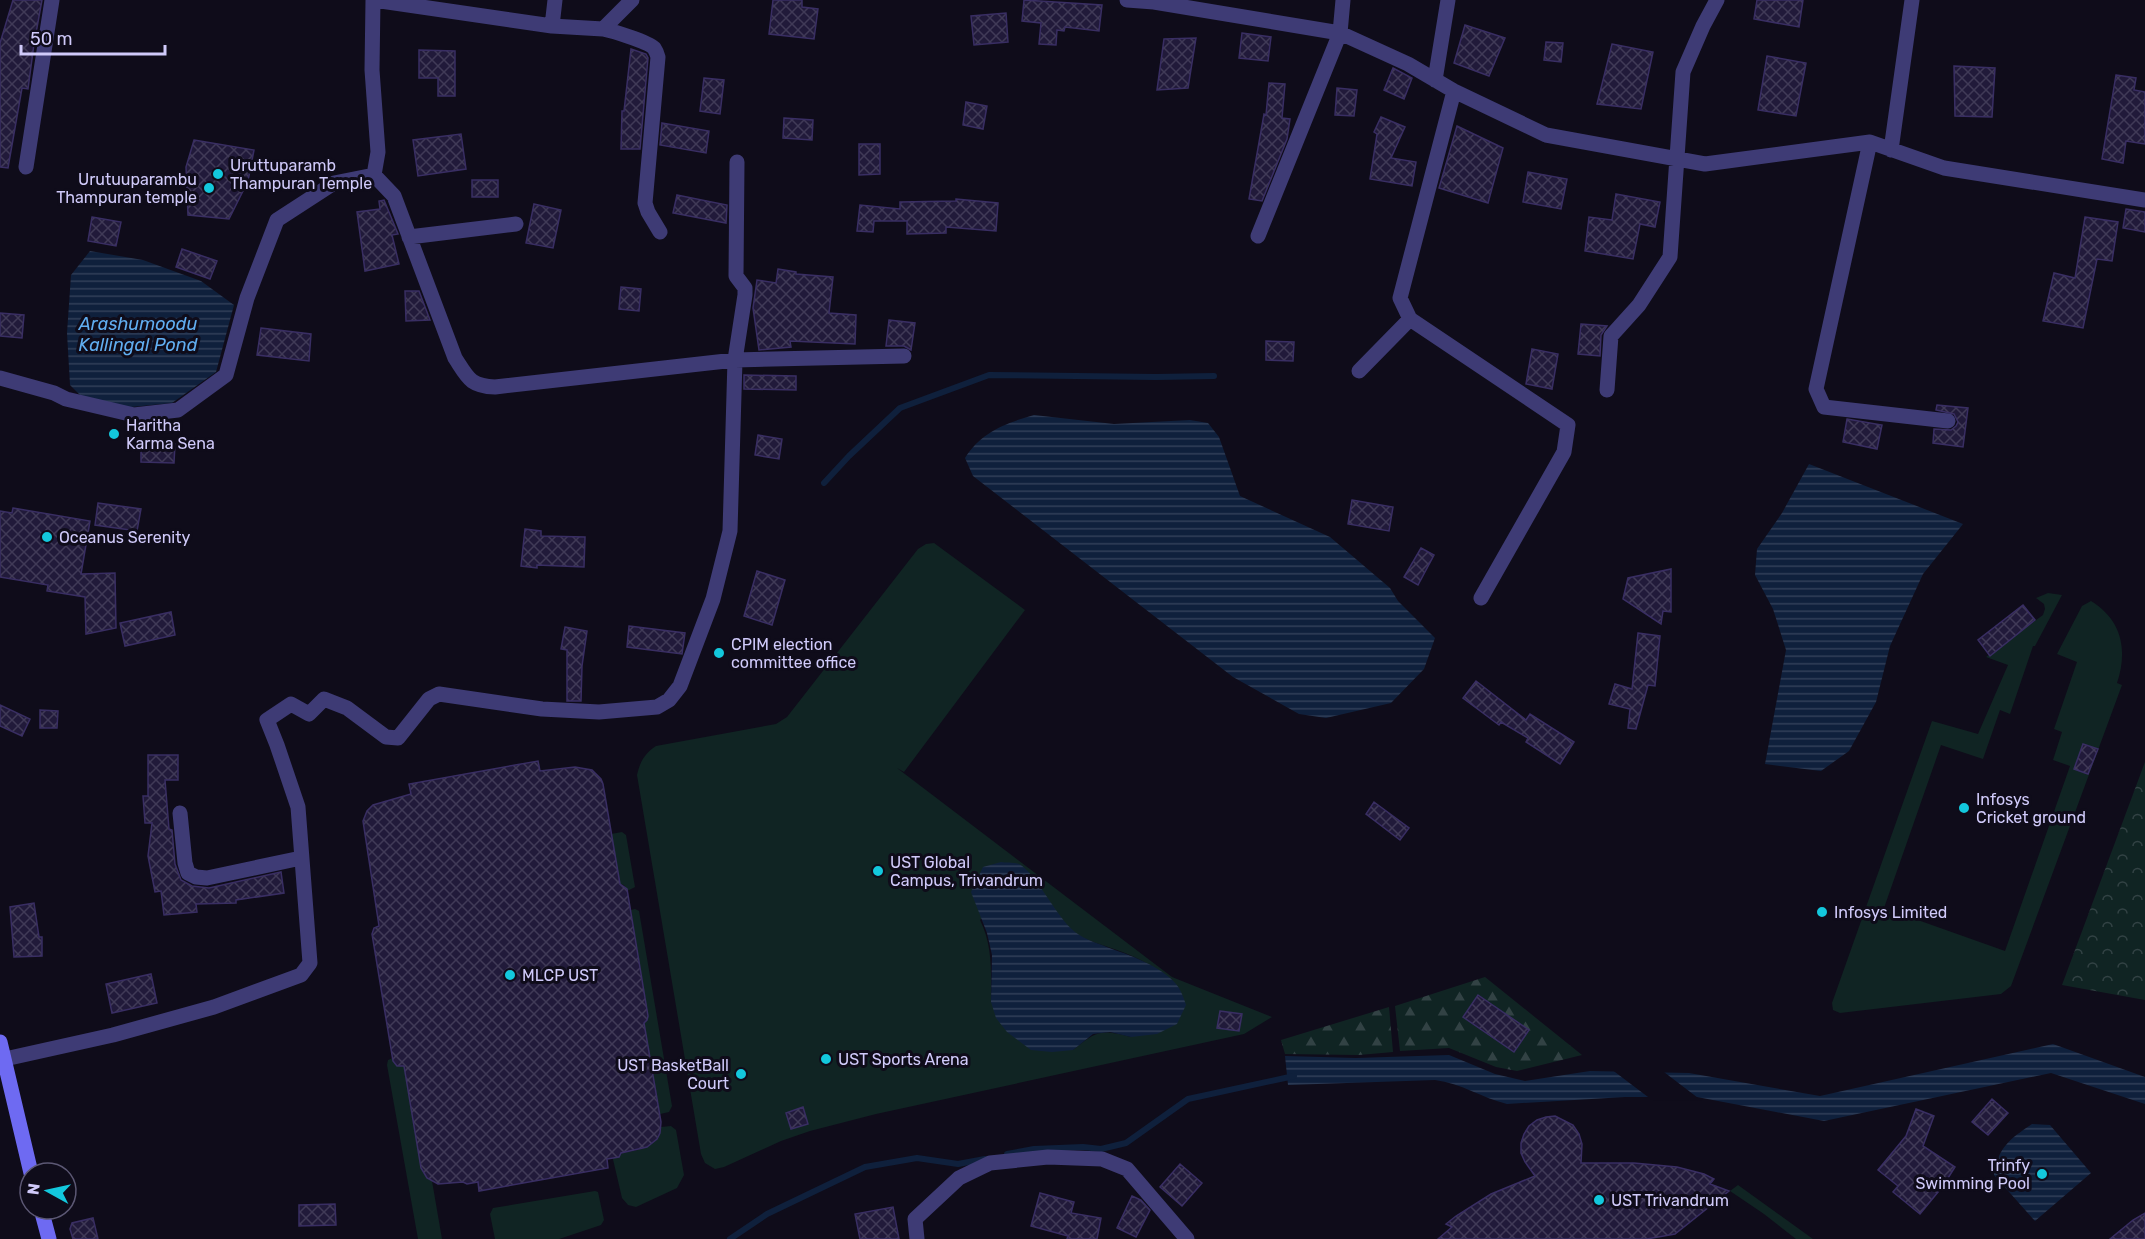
<svg xmlns="http://www.w3.org/2000/svg" width="2145" height="1239" font-family="Rubik,sans-serif">
  <style>
    .grass { fill: #102423; fill-rule: evenodd }
    .forest { fill: url(#forest-firs) }
    .park { fill: url(#park-crowns) }
    .water { fill: url(#water-rules) }
    .pier { fill: #0f0c1a }
    .lines { fill: none; stroke-linecap: round; stroke-linejoin: round }
    .stream { stroke: #0f203c; stroke-width: 6 }
    .building { fill: url(#building-cross-hatch); stroke: #392e63; stroke-width: 1.5 }
    .minor { stroke: #3e3b75; stroke-width: 15 }
    .secondary { stroke: #6e6af2; stroke-width: 15 }
    .poi-dot { fill: #13c8dd; stroke: #0f0c1a; stroke-width: 2 }
    .labels { text-anchor: middle; dominant-baseline: central; stroke-width: 6; stroke-linejoin: round; paint-order: stroke }
    .poi-label { font-size: 16px; fill: #d0cafa; stroke: #0f0c1a; text-anchor: start }
    .water-label { font-size: 18px; font-style: italic; fill: #61aef1; stroke: #0f0c1a }
  </style>
  <defs>
    <pattern id="forest-firs" width="22" height="20" patternUnits="userSpaceOnUse" patternTransform="scale(1.5)"><rect width="22" height="20" fill="#102423"/><path d="M5 1l3.5 6h-7zM16 11l3.5 6h-7z" fill="#324244"/></pattern>
    <pattern id="park-crowns" width="20" height="18" patternUnits="userSpaceOnUse" patternTransform="scale(1.5)"><rect width="20" height="18" fill="#102423"/><path d="M2 6a3 3 0 1 1 6 0M12 15a3 3 0 1 1 6 0" fill="none" stroke="#324244"/></pattern>
    <pattern id="water-rules" width="6" height="5" patternUnits="userSpaceOnUse" patternTransform="scale(1.5)"><rect width="6" height="5" fill="#0f203c"/><path d="M0 2.5h6" fill="none" stroke="#313f59"/></pattern>
    <pattern id="building-cross-hatch" width="8" height="8" patternUnits="userSpaceOnUse" patternTransform="scale(1.5)"><rect width="8" height="8" fill="#211a3a"/><path d="M0 0l8 8M0 8l8-8" fill="none" stroke="#403a57"/></pattern>
  </defs>
  <rect width="100%" height="100%" fill="#0f0c1a"/>
  <path class="grass" d="M934 543 1025 610 904 772 897 768 1172 977 1272 1017 1244 1034 876 1114 810 1131 781 1141 724 1167 715 1169 705 1163 701 1154 637 775C640 762 644 754 656 746L776 724 787 717 918 549 926 544ZM1032 876C1043 894 1058 918 1074 932 1086 941 1103 945 1117 950 1140 958 1165 971 1180 990L1131 1037C1100 1029 1097 1031 1073 1050L991 1002C991 973 993 946 980 920Z
    M2048 593 2062 595 2035 646H2033L2010 714 2000 710 1983 759 1941 745 1884 908 2005 951 2070 766 2053 760 2062 732 2054 729 2077 662 2057 654 2082 606 2091 601C2122 620 2128 650 2117 683L2122 685 2011 986 2001 994 1840 1013 1833 1010 1832 1003 1932 721 1978 734 2008 665 1986 657 2043 615 2045 609 2044 604 2036 598Z
    M622 832 626 835 635 887 627 891 624 885 620 884 611 834Z
    M635 909 639 911 672 1106 669 1112 660 1114 644 1023 647 1020 648 1016 631 910Z
    M393 1058 397 1066H404L421 1168 427 1178 432 1181 442 1239H418L387 1065 388 1060Z
    M671 1126 676 1130 684 1175 677 1188 636 1207 628 1205 622 1198 612 1155C631 1151 657 1151 661 1127Z
    M1738 1185 1813 1239H1796L1764 1214 1730 1191Z
    M595 1191 598 1192 604 1220 601 1225 559 1239H495L490 1214 493 1208Z"/>
  <path class="forest" d="M1485 977 1582 1055 1517 1071 1496 1067 1449 1048 1400 1051 1395 1006Z
    M1389 1007 1393 1052 1359 1055 1285 1054 1281 1040Z"/>
  <path class="park" d="M2145 762V1000L2062 985Z"/>
  <path class="water" d="M90 251 143 260 201 281 234 305 216 372 172 403 121 408 82 397 70 385 67 333 71 275Z
    M1034 415 1114 424 1190 420 1208 423 1219 437 1240 496 1330 537 1390 588 1398 601 1435 638 1424 669 1391 703 1326 718 1299 714 1233 677 973 476 965 458C981 432 1006 423 1034 415Z
    M1809 464 1963 524 1923 574 1890 646 1876 702 1849 751 1821 771 1765 764 1786 650 1773 609 1755 575 1757 549 1782 513Z
    M1001 862C1006 863 1014 862 1019 864 1036 873 1056 917 1075 932 1085 940 1100 944 1112 949 1133 956 1167 969 1179 988 1182 993 1184 999 1186 1005L1177 1024 1157 1034 1131 1037 1110 1032 1093 1034 1073 1050 1052 1052 1031 1050 1007 1032 996 1018 991 1002 992 955 987 933 971 892 983 867Z
    M2053 1044 2145 1077V1104L2051 1073 1824 1121 1697 1097H1625L1507 1104C1482 1098 1461 1083 1435 1080L1288 1085 1285 1056 1356 1058 1449 1055 1495 1074 1525 1081 1590 1071 1689 1073 1820 1096Z
    M2032 1124 2050 1125 2091 1173 2035 1221 1994 1175C1998 1147 2010 1139 2032 1124Z"/>
  <path class="pier" d="M1611 1069H1660L1702 1101 1652 1100Z"/>
  <g class="lines">
    <path class="stream" d="M824 483 849 456 900 408 989 375 1156 377 1214 376
      M1007 1154 1034 1149 1083 1147 1101 1149 1126 1143 1188 1099 1294 1076
      M730 1239 767 1214 865 1167 917 1158 958 1164 985 1159"/>
  </g>
  <path class="building" d="M13 0H42L34 44 28 89 22 88 8 168 0 167V43Z
    M773 0H802V7L818 9 814 39 769 34Z
    M1024 0 1102 5 1099 31 1065 27 1064 31 1057 30 1056 45 1039 44 1041 23 1022 21Z
    M1757 0H1803L1799 27 1754 19Z
    M1006 13 1008 42 974 45 971 16Z
    M1465 25 1505 38 1489 76 1454 63Z
    M1242 33 1271 37 1268 61 1239 58Z
    M1196 38 1188 88 1157 90 1164 39Z
    M1546 42 1563 43 1561 62 1544 60Z
    M1612 44 1653 52 1641 109 1597 104Z
    M631 49 646 54 648 58 640 149H621L622 111H624Z
    M419 50 455 51V96H438V78H419Z
    M1767 56 1806 63 1796 116 1758 110Z
    M1954 66 1995 68 1992 117 1955 116Z
    M1393 68 1412 78 1404 99 1384 90Z
    M2116 75 2136 78 2134 90 2145 92V144L2126 141 2123 163 2102 159Z
    M704 78 724 80 720 114 700 111Z
    M1269 83 1285 84 1282 118 1290 119 1287 139 1262 201 1249 199 1264 114 1266 115Z
    M1337 88 1357 90 1354 116 1335 115Z
    M966 102 987 106 983 129 963 125Z
    M1381 117 1405 127 1391 158 1416 162 1412 186 1370 179 1377 134 1374 132Z
    M784 118 813 120 812 140 783 138Z
    M662 123 709 131 706 153 660 145Z
    M1457 126 1503 148 1488 203 1439 188Z
    M461 134 466 169 418 176 413 140Z
    M194 140 254 150 248 181 229 219 188 215 186 167Z
    M859 144H880V174L859 175Z
    M1528 172 1567 179 1561 209 1523 202Z
    M472 180H498V197H472Z
    M1616 194 1660 202 1655 227 1640 224 1633 259 1585 251 1589 217 1612 220Z
    M677 195 727 205 726 223 673 213Z
    M956 199 998 203 996 231 946 227V233L907 234V221H874L873 232 857 231 860 205 900 209V202L956 201Z
    M384 200 398 234 392 235 399 264 365 271 357 212 380 209 379 201Z
    M534 204 561 210 553 248 526 243Z
    M2126 209 2145 212V232L2123 228Z
    M92 217 121 222 116 246 88 241Z
    M2085 217 2118 222 2112 261 2097 259 2083 328 2043 321 2054 273 2075 278Z
    M182 249 217 261 210 279 176 267Z
    M778 269 796 272V274L833 277 829 313 856 315 855 344 790 341 791 347 759 350 753 308 757 280 776 283Z
    M621 287 641 289 639 311 619 309Z
    M405 291H419L430 320 406 321Z
    M0 313 24 315 22 338 0 336Z
    M889 320 915 323 911 350 904 346H886Z
    M1581 324 1607 326 1601 335 1600 356 1578 354Z
    M261 328 311 334 309 361 257 355Z
    M1266 341 1294 342 1293 361 1266 360Z
    M1532 349 1558 354 1552 389 1526 384Z
    M744 375 796 376V390L744 389Z
    M1937 405 1968 408 1963 447 1933 443 1934 429 1951 430 1956 426 1958 422 1954 414 1936 410Z
    M1847 419 1882 425 1877 449 1843 442Z
    M758 435 782 439 779 459 755 455Z
    M141 443 175 444 174 463 141 462Z
    M1352 500 1393 507 1389 531 1348 524Z
    M98 503 141 509 137 531 95 525Z
    M13 508 90 521 81 574 115 573 116 628 86 634 85 597 47 591 48 585 0 577V511L12 513Z
    M525 529 541 531V536L585 537 584 567 537 565V568L521 566Z
    M1421 548 1434 555 1418 585 1404 577Z
    M1671 569V612L1663 611 1661 624 1623 599 1628 578Z
    M757 571 785 580 772 625 744 616Z
    M2023 605 2035 620 1990 656 1978 640Z
    M171 612 175 635 125 646 120 623Z
    M629 626 685 633 682 654 627 647Z
    M565 627 587 631 582 666 581 701H567V650L561 649Z
    M1638 633 1660 636 1655 686 1648 685 1636 729 1628 728 1630 709 1609 704 1615 684 1632 689Z
    M1476 681 1526 720 1530 714 1574 742 1560 764 1526 742 1528 738 1501 722 1499 725 1463 698Z
    M0 705 30 719 22 736 0 726Z
    M40 710 58 711 57 728H40Z
    M2083 744 2098 749 2088 774 2074 769Z
    M148 755H178V780H165L169 829 172 830 175 864 181 880 192 886 209 888 281 872 284 893 236 900V903L196 904 197 912 164 915 161 891 155 892 148 856 152 823H145L143 796H148Z
    M538 761 540 771 575 767 592 770 601 779 603 784 620 884 627 889 648 1016 647 1020 644 1023 661 1122 660 1133 657 1139 647 1147 621 1153 619 1157 607 1159 608 1168 479 1191 478 1182 467 1184 463 1182 438 1184 427 1178 421 1168 404 1066H397L393 1061 372 934 374 928 379 926 363 821 367 811 373 805 411 794 409 784Z
    M1374 802 1409 828 1400 840 1366 814Z
    M34 903 39 937H42V956L14 957 10 907Z
    M151 974 157 1003 112 1013 106 984Z
    M1478 995 1529 1030 1514 1052 1463 1017Z
    M1220 1011 1242 1014 1239 1031 1217 1028Z
    M1992 1099 2008 1113 1988 1135 1972 1122Z
    M803 1107 808 1124 791 1129 786 1113Z
    M1916 1109 1934 1116 1923 1146 1955 1167 1943 1186 1920 1214 1893 1192 1898 1186 1878 1170 1906 1136Z
    M1555 1116 1573 1125 1579 1134 1582 1144 1581 1163H1634L1677 1167 1704 1174 1714 1179 1710 1184 1729 1191 1675 1234 1647 1239H1438L1452 1227 1446 1224 1456 1216 1491 1194 1535 1176 1525 1162 1521 1153V1143L1524 1134 1529 1126 1537 1120 1546 1117Z
    M1180 1164 1202 1183 1182 1206 1160 1187Z
    M1040 1193 1074 1202 1071 1213 1101 1218 1097 1239H1067L1068 1236 1031 1226Z
    M1132 1196 1141 1200 1150 1210 1136 1237 1117 1228Z
    M335 1204 336 1225 299 1226V1205Z
    M893 1207 899 1239H860L855 1214Z
    M2145 1213V1239H2110L2133 1220Z
    M93 1218 98 1239H73L70 1229 72 1223Z"/>
  <g class="lines">
    <path class="minor" d="M374 0 552 26 603 29 632 0
      M1127 0 1154 2 1340 33 1408 64 1454 91 1546 135 1705 164 1870 142 1944 168 2145 200
      M552 26 555 0
      M603 29C613 31 648 42 654 48 656 51 657 53 658 57L645 203 648 212 660 232
      M1435 80 1448 0
      M1454 91 1400 298 1410 319 1568 425 1564 452 1481 598
      M1870 142 1816 389 1824 407 1948 421
      M1891 150 1912 0
      M26 167 52 0
      M374 175 394 196 455 358C468 378 470 386 495 387L735 360 904 356
      M1258 236 1340 33 1343 0
      M409 237 516 224
      M1359 371 1410 319
      M0 378 54 393 66 399 134 415 178 410 226 375 247 298 277 220 334 183 374 175 378 152 372 70 373 0
      M1607 390 1611 336 1639 305 1670 257 1683 72 1703 26 1717 0
      M180 813 185 863 188 873 196 877 207 878 301 858
      M5 1059 113 1035 214 1007 301 975 310 963 298 807 277 745 267 720 291 704 309 714 324 699 347 708 386 737 398 738 429 699 439 694 542 709 599 712 657 707 669 700 680 686 713 599 730 531 735 360 745 295V288L736 276 737 162
      M917 1239 915 1219 959 1178 990 1163 1048 1157 1102 1159 1127 1169 1187 1239"/>
    <path class="secondary" d="M0 1042 31 1173
      M41 1209 49 1239"/>
  </g>
  <g class="poi-dot">
    <circle cx="218" cy="174" r="6"/>
    <circle cx="209" cy="188" r="6"/>
    <circle cx="114" cy="434" r="6"/>
    <circle cx="47" cy="537" r="6"/>
    <circle cx="719" cy="653" r="6"/>
    <circle cx="1964" cy="808" r="6"/>
    <circle cx="878" cy="871" r="6"/>
    <circle cx="1822" cy="912" r="6"/>
    <circle cx="510" cy="975" r="6"/>
    <circle cx="826" cy="1059" r="6"/>
    <circle cx="741" cy="1074" r="6"/>
    <circle cx="2042" cy="1174" r="6"/>
    <circle cx="1599" cy="1200" r="6"/>
  </g>
  <g class="labels">
    <g class="poi-label">
      <text x="230" y="165">Uruttuparamb<tspan x="230" dy="18">Thampuran Temple</tspan></text>
      <text x="197" y="179" text-anchor="end">Urutuuparambu<tspan x="197" dy="18">Thampuran temple</tspan></text>
      <text x="126" y="425">Haritha<tspan x="126" dy="18">Karma Sena</tspan></text>
      <text x="59" y="537">Oceanus Serenity</text>
      <text x="731" y="644">CPIM election<tspan x="731" dy="18">committee office</tspan></text>
      <text x="1976" y="799">Infosys<tspan x="1976" dy="18">Cricket ground</tspan></text>
      <text x="890" y="862">UST Global<tspan x="890" dy="18">Campus, Trivandrum</tspan></text>
      <text x="1834" y="912">Infosys Limited</text>
      <text x="522" y="975">MLCP UST</text>
      <text x="838" y="1059">UST Sports Arena</text>
      <text x="729" y="1065" text-anchor="end">UST BasketBall<tspan x="729" dy="18">Court</tspan></text>
      <text x="2030" y="1165" text-anchor="end">Trinfy<tspan x="2030" dy="18">Swimming Pool</tspan></text>
      <text x="1611" y="1200">UST Trivandrum</text>
    </g>
    <g class="water-label">
      <text x="138" y="324">Arashumoodu<tspan x="138" dy="21">Kallingal Pond</tspan></text>
    </g>
  </g>
  <g transform="translate(48 1191) rotate(278)"><circle r="28" fill="#0f0c1a" stroke="#5c5874" stroke-width="1.5"/>
  <path d="M0-4.5L10 22L0 15L-10 22Z" fill="#13c8dd"/>
  <text y="-9" font-size="16" font-weight="bold" text-anchor="middle" fill="#d0cafa">N</text>
  </g>
  <path d="M21 45v9h144v-9" fill="none" stroke="#d0cafa" stroke-width="3"/>
  <text x="30" y="45" font-size="18" fill="#d0cafa" stroke="#0f0c1a" stroke-width="4.5" paint-order="stroke">50 m</text>
</svg>
